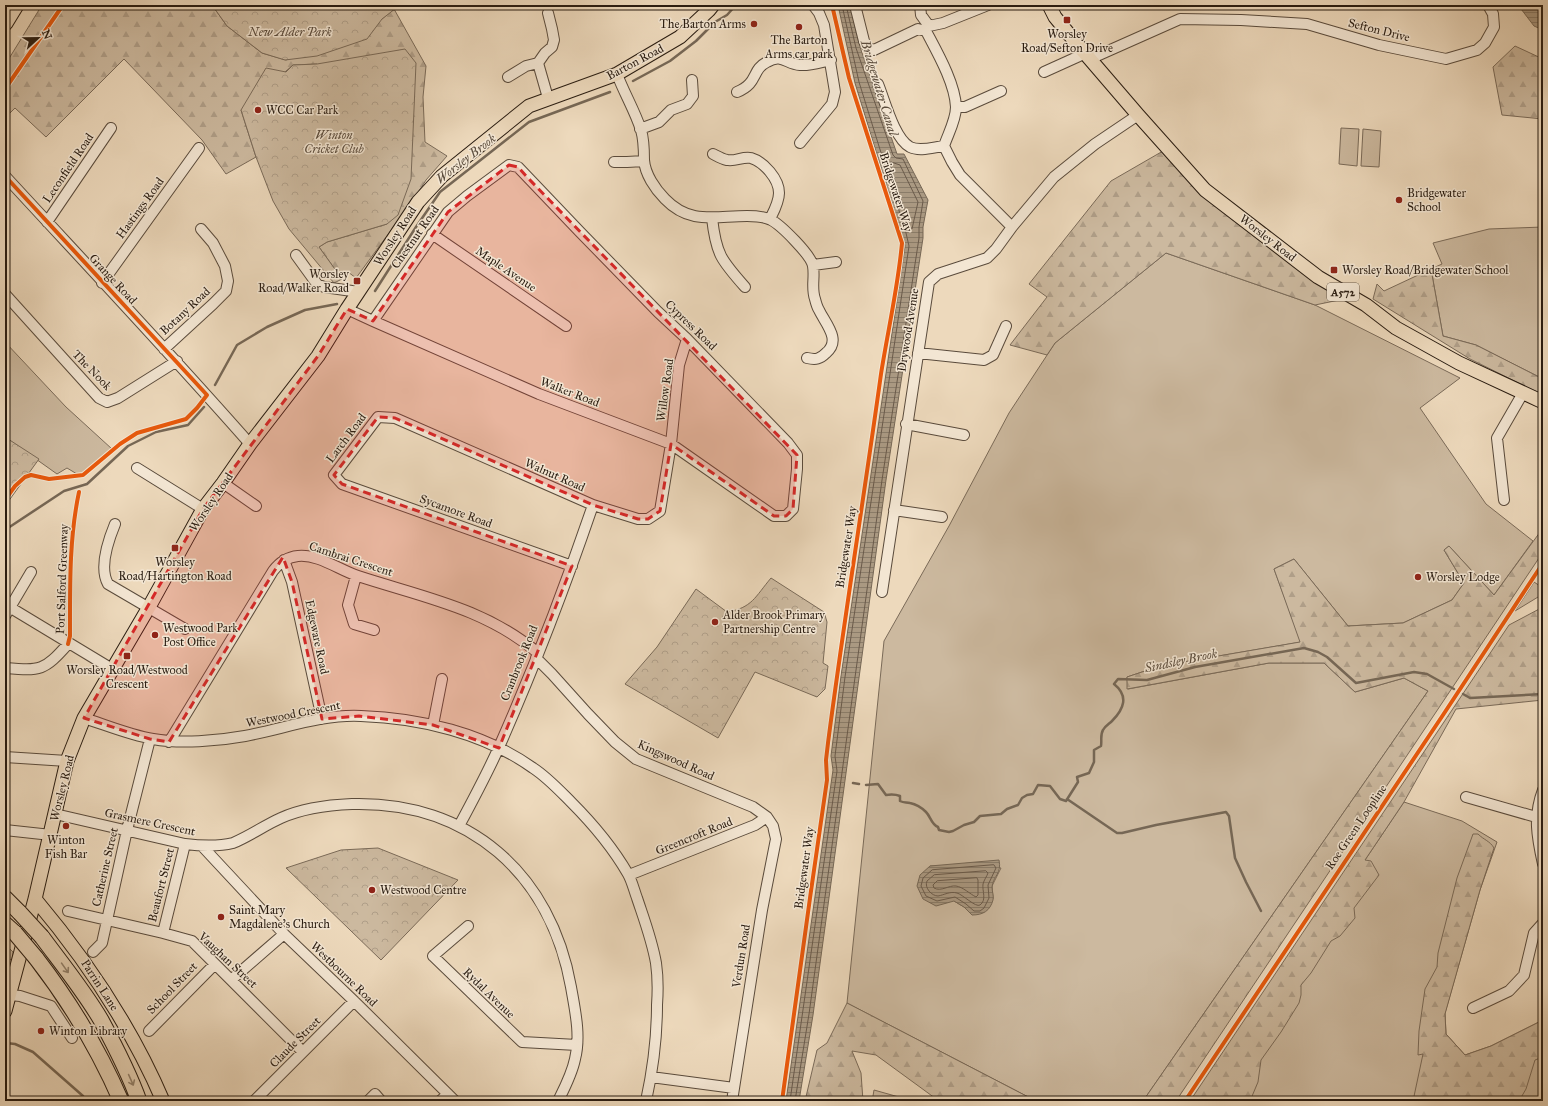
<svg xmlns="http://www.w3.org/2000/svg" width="1548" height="1106" font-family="'IM FELL Great Primer',serif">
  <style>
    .grass { fill: #ccb99f; stroke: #7a6a58; fill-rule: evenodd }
    .forest { fill: url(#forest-firs); stroke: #7a6a58 }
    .park { fill: url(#park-crowns); stroke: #7a6a58 }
    .water { fill: url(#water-rules); stroke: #766755 }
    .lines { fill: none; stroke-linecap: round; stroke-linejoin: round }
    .shore { stroke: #6a5a4a; stroke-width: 1 }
    .stream { stroke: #766755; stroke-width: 2.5 }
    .minor-casing { stroke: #5a4b3c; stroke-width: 12 }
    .major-casing { stroke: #291c11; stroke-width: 15 }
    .highway-casing { stroke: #291c11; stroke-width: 17 }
    .minor { stroke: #f3e6d3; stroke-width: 10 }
    .major { stroke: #edd9bc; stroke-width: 13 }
    .highway { stroke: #edd9bc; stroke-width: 15 }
    .highway-bridge-casing { stroke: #291c11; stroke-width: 17; stroke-linecap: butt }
    .highway-bridge { stroke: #edd9bc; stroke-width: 15 }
    .cycleway-casing { stroke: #f3e6d3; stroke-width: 6 }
    .cycleway { stroke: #e8590c; stroke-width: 4 }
    .oneway { stroke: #95846f }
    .marked { fill: #d62828; fill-opacity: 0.2; stroke: #d62828; stroke-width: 3; stroke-dasharray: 8 5; stroke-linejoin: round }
    .poi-dot { fill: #8f2418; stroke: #f3e6d3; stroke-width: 1.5 }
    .labels { text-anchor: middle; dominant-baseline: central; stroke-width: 3; stroke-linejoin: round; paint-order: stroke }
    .shield { fill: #f3e6d3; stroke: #66594b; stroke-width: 1 }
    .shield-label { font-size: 11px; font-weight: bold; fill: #291c11 }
    .poi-label { font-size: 12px; fill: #291c11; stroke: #f3e6d3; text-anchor: start }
    .street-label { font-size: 12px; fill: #291c11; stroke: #f3e6d3 }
    .park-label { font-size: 12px; font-style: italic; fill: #5a4b3c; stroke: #f3e6d3 }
    .water-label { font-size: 13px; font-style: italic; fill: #5d4e3e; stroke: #f3e6d3 }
  </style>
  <defs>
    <pattern id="forest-firs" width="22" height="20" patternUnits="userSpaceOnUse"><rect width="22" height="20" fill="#ccb99f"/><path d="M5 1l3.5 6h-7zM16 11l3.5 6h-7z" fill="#af9e88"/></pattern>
    <pattern id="park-crowns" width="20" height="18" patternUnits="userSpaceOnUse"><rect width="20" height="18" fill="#ccb99f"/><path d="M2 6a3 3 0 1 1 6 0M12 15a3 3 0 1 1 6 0" fill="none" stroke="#af9e88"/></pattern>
    <pattern id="water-rules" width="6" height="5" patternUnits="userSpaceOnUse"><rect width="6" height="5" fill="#aa9982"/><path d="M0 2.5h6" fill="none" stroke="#8a7c69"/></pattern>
  </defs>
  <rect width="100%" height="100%" fill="#edd9bc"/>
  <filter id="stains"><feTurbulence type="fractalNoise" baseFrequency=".005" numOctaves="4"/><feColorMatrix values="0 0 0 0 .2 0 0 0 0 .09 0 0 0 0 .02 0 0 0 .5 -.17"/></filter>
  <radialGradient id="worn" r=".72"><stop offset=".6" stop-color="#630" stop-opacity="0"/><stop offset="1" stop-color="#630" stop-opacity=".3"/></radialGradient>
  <path class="grass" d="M1341 128 1359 129 1357 166 1339 164Z
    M1363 129 1381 131 1379 167 1361 166Z
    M1543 227V379L1476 345 1443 336 1431 269 1442 264 1433 243 1489 229Z
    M1166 253 1315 305 1460 378 1420 408 1486 504 1533 541 1494 595 1449 546 1444 550 1464 583 1452 600 1403 623 1348 626 1294 559 1274 569 1301 642 1160 666 1127 677 1128 689 1269 663H1324L1355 692 1404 678 1428 691 1143 1101H1036L847 1003 884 641 949 526 1009 413 1055 343ZM962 865 1001 868 992 886 993 899 972 915 964 907 954 901 930 866Z
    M5 342 66 407 112 449 94 463 83 475 77 474 67 468 57 474 5 437Z
    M1534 582 1543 588V594L1515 611Z
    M1404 802 1462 821 1497 842 1480 890 1445 1013 1446 1034 1465 1055 1491 1046 1543 1020V1101H1203Z
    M874 1090 913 1101H874L873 1096Z"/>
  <path class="forest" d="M42 5H212L227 26 262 53 286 60 382 19 394 9 426 66 423 97 425 142 447 156 426 180 414 199 356 278 348 272 342 279 319 247 327 242 387 224 317 64 293 65 241 110 256 157 226 174 202 140 124 59 46 137 15 108 5 118V65Z
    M1515 46 1543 59V119L1502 115 1493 67Z
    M1163 151 1344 299 1315 305 1166 253 1055 343 1047 355 1010 345 1047 297 1029 284 1111 181Z
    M1431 269 1443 336 1476 345 1543 379V395L1470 359 1373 299 1377 284 1384 291Z
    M1543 528V552L1176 1101H1143L1428 691 1404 678 1355 692 1324 663H1269L1127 689V677L1160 666 1300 642 1274 569 1294 559 1348 626 1403 623 1452 600 1464 583 1444 550 1449 546 1494 595Z
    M1543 607V700L1456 709 1404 802 1365 860 1371 861 1379 875 1354 908 1355 918 1340 936 1331 941 1311 973 1301 985V995L1299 1003 1281 1032 1261 1060 1258 1082 1250 1101H1190L1509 625Z
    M1473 834H1478C1484 840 1490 841 1494 848L1480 890 1445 1014 1446 1034 1465 1055 1491 1046 1543 1020V1057L1535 1060 1526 1089 1519 1101H1413L1423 1054 1418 1055 1419 1031 1425 989 1437 967 1438 953 1457 878Z
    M5 944 13 952 12 960 5 958Z
    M847 1003 1036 1101H939L876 1055 852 1051 861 1073 863 1101H805L817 1050 827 1043Z"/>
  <path class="park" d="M212 5H400L382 19 367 39 317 56 285 60 262 53 227 26Z
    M405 49 416 63 411 179 398 215 387 224 327 242 319 247 342 279 334 283 289 229 273 201 256 157 241 110 266 68 286 72 293 65 317 64Z
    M5 437 39 459 5 506Z
    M771 578 824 612 827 622 823 663 828 666 825 689 817 697 755 672 718 738 625 684 657 647 696 589 727 612C752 608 755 597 771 578Z
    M378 848 458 880 381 960 286 868 341 850Z"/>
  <path class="water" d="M838 5H850L860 47 897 154H904L928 200 923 227V238L886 480 813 1015 799 1101H786L833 770 831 756 841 676 905 246 855 83Z
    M1518 5H1543V30L1534 26Z
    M999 860C1002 874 993 876 992 887 992 891 994 896 993 900 990 911 983 915 972 915L964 907 954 901 936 906 923 899 917 886 920 875 930 866Z"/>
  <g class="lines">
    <path class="shore" d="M891 162 900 165 918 202 912 229 910 228 890 165Z
      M994 865 996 868 988 885 989 898 984 908 980 911H974L966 904 955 897 937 901 926 896 921 886 923 878 932 870Z
      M986 871 988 873C987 876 984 880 983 884 982 891 987 900 980 905 976 908 962 894 957 893 950 891 944 895 938 896 932 896 924 888 927 881 929 879 932 877 934 875Z
      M977 878 978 880V895L976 897C970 894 963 887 956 886 949 885 941 892 934 888L933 885 937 881Z
      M790 1101 837 771 835 756 845 677 909 246 906 233 859 82 842 5
      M795 1101 809 1014 882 480 919 238V227L923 201 903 159 896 158 893 155 856 48 846 5"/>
    <path class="stream" d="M633 81 670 61 696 41 715 22 727 15 736 5
      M375 291 416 227 440 192 529 122 610 92
      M215 385 237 345 267 327 305 310 337 304
      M5 530 64 491 87 484 128 446 156 432 188 425 204 407
      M1463 694 1470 698 1543 694
      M853 783 859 784
      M866 785 878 784 886 795C892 794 895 794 900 796V801C904 803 906 802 910 803 915 804 922 808 926 812 931 817 931 824 938 827L939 830 949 832 953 831 964 825 974 822 980 816 1001 814 1007 809 1018 805 1022 798 1027 795 1033 794 1038 785 1050 786 1060 799 1066 801 1078 782 1077 777 1089 773 1094 762V750L1101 746C1102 740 1100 735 1103 730 1105 726 1109 724 1112 721 1124 709 1129 696 1114 684L1118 679 1147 680 1195 667 1304 648 1318 652 1327 657 1356 683 1414 672 1427 674 1454 689
      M1067 799 1117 833H1122L1156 825 1226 812 1229 816 1235 858 1246 882 1261 911
      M6 1043 15 1044 33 1052 83 1096"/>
    <g class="minor-casing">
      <path id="minor" d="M855 5 864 41 868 48 874 50 918 29 926 31C937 52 955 83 956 107 956 120 948 134 944 146L952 162 960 175 1012 227
        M920 5 921 15 929 26 943 23 988 5
        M1090 59 1180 19 1241 20 1307 24 1379 45 1446 59 1477 50 1485 43 1494 27 1493 14 1488 5
        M538 63 548 98
        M1044 72 1086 53
        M617 74C624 93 635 111 641 130 644 140 644 149 644 160 645 174 655 189 665 199 690 225 715 216 747 216 754 216 764 216 771 220 781 225 811 255 813 266 815 277 811 288 815 299 816 303 817 307 819 310 825 323 842 340 826 353 820 359 816 360 807 358
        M508 77 526 66 538 63 545 53 552 47 554 40 552 29 548 13
        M878 84C885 101 894 138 910 147 920 152 934 147 944 146
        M737 92C759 83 751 70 767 62 782 53 786 64 800 65 810 66 821 62 831 60
        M956 107H965L1001 91
        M640 129 659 122 671 110 687 104 693 96 692 80
        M800 143 832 104 835 92 824 25 819 13 813 5
        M713 154C717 156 722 159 727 160 735 162 743 156 751 158 764 162 779 179 779 193 779 202 774 211 770 219
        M614 162H627L644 161
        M5 176C87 265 170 353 250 444
        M712 218C716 254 721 260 745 287
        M47 222 111 128
        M432 234 566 326
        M296 255 317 284 324 287 359 292
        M813 265 836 262
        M102 283 199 148
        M5 294 99 398 107 402 118 398 177 361
        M347 309 373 321 539 394 671 444 774 516H786L793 509 797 469V455L788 443 687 339 658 312 580 232 518 167 509 165 467 196 448 212 373 321
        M164 349 213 304 226 291 228 281 225 266 213 243 201 229
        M918 353 984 360 993 355 1006 326
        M906 424 964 435
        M137 468 203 509
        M223 483 256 506
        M1504 500 1497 438 1523 393
        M894 510 942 517
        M115 524C108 541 99 568 108 584L185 629
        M284 560 292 582 322 719
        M572 566 342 484 334 475 378 417 395 418 593 505 638 519H648L660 511 671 444 679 365 687 339
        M356 576 348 605 354 624 374 630
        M882 592 929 282 938 274 987 258 996 249 1012 227 1054 177 1095 144 1138 115
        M11 608 112 669
        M5 616 31 572
        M536 658 552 674 588 714 615 742 636 759 753 807 767 817 773 826 776 839 762 910 732 1101
        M5 668C41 671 44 671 68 644
        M84 718C106 725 130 735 153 739 180 744 218 741 245 736 283 729 322 714 361 716 420 718 484 733 533 768 547 777 559 790 571 802 592 823 613 848 628 874 632 881 634 890 637 898 644 919 652 940 656 963 658 977 658 991 657 1005 657 1038 653 1069 646 1101
        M433 725 442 679
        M169 742 273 571C279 563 287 557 298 556 319 554 339 570 358 576 422 597 485 608 538 653
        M5 757 67 761
        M1543 790C1533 816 1537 837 1543 864
        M1466 797 1536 817
        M55 814 185 844C202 846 217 847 233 843 250 836 265 825 281 818 303 808 328 805 352 804 469 801 551 874 571 987 575 1010 581 1036 575 1059 572 1074 565 1087 558 1101
        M459 826C473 800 487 774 499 747 534 668 565 587 593 505
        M5 830 51 835
        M202 846 284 934 354 1001 455 1101
        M629 875 755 825 767 817
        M68 911 163 933 192 941 303 1052
        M468 926 433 956 522 1042 577 1045
        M163 933 185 844
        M93 952 102 943 127 830 150 739
        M231 980 284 934
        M10 995 20 996 51 1006 72 1038
        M1473 1008 1509 991 1524 975 1534 933 1543 923
        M149 1031 215 964
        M651 1077 734 1088
        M254 1101 354 1001
        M368 1101 375 1094 381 1101
        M440 1101 448 1094"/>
    </g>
    <g class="major-casing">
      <path id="major" d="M1049 5 1055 17 1077 44 1138 115 1205 190 1318 277 1366 305 1396 328 1459 363 1543 402
        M35 899C88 962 131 1026 163 1101
        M5 1011 35 899 67 761 84 718 149 607 203 509 223 483 250 444 318 356 347 309 418 202 442 176 529 106 617 74 680 37 709 10 713 5"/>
    </g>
    <g class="highway-casing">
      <path id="highway" d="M5 23 16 5
        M5 898 20 913
        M5 924 15 933
        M42 937C62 964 84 991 101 1020 115 1046 129 1073 139 1101
        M36 958C70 1002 99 1050 121 1101"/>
    </g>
    <use href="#minor" class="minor"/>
    <use href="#major" class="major"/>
    <use href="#highway" class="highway"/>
    <g class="highway-bridge-casing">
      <path id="highway-bridge" d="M20 913 42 937
        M15 933 36 958"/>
    </g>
    <use href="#highway-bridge" class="highway-bridge"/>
    <g class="cycleway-casing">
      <path id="cycleway" d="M5 89 63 5
        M5 176 207 395 197 408 186 419 137 433 120 444 83 475 49 479 31 475 25 477 15 486 5 500
        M68 644 70 636C70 588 69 539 79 492
        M782 1101 810 898 827 780 826 760 828 743C844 620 864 497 881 374 888 330 898 287 902 243L849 78 832 5
        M1185 1101 1443 715 1543 563"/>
    </g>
    <use href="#cycleway" class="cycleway"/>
  </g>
  <defs><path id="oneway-shaft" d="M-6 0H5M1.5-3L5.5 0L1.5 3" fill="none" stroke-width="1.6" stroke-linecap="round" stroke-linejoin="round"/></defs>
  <g class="oneway">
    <use href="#oneway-shaft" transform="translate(65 968) rotate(55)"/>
    <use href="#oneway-shaft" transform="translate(131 1080) rotate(66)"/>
  </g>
  <path class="marked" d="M509 165 518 167 527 177 797 455 793 509 786 516H774L671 444 660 511 648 519H638L593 505 395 418 378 417 334 475 342 484 572 566 499 748 433 725 359 716 322 719 292 582 283 557 169 742 150 739 84 718 203 509 318 356 347 309 373 321 448 212Z"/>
  <g class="poi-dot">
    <rect x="1063" y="16" width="8" height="8" rx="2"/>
    <circle cx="754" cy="24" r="4"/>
    <circle cx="799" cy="27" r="4"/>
    <circle cx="258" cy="110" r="4"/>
    <circle cx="1399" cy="200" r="4"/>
    <rect x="1330" y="266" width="8" height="8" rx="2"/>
    <rect x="353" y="277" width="8" height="8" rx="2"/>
    <rect x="171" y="544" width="8" height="8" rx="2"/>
    <circle cx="1418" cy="577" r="4"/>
    <circle cx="715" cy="622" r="4"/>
    <circle cx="155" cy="635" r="4"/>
    <rect x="123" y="652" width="8" height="8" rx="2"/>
    <circle cx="66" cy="826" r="4"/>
    <circle cx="372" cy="890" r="4"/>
    <circle cx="221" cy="917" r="4"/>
    <circle cx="41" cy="1031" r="4"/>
  </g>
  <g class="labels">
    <rect class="shield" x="1327" y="283" width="32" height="18" rx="3"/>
    <g class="shield-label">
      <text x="1343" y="292">A572</text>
    </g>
    <g class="poi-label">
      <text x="746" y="24" text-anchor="end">The Barton Arms</text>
      <text x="1067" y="34" text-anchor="middle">Worsley<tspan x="1067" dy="14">Road/Sefton Drive</tspan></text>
      <text x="799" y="40" text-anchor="middle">The Barton<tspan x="799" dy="14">Arms car park</tspan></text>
      <text x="266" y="110">WCC Car Park</text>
      <text x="1407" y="193">Bridgewater<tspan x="1407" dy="14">School</tspan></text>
      <text x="1342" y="270">Worsley Road/Bridgewater School</text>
      <text x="349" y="274" text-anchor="end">Worsley<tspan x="349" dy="14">Road/Walker Road</tspan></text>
      <text x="175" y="562" text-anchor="middle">Worsley<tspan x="175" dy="14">Road/Hartington Road</tspan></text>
      <text x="1426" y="577">Worsley Lodge</text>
      <text x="723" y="615">Alder Brook Primary<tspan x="723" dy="14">Partnership Centre</tspan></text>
      <text x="163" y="628">Westwood Park<tspan x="163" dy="14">Post Office</tspan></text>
      <text x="127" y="670" text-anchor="middle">Worsley Road/Westwood<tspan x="127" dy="14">Crescent</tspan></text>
      <text x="66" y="840" text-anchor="middle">Winton<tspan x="66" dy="14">Fish Bar</tspan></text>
      <text x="380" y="890">Westwood Centre</text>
      <text x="229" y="910">Saint Mary<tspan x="229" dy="14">Magdalene's Church</tspan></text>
      <text x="49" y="1031">Winton Library</text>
    </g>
    <g class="street-label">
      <text transform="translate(1379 30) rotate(14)">Sefton Drive</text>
      <text transform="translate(635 62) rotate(-28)">Barton Road</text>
      <text transform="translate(68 168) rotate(-56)">Leconfield Road</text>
      <text transform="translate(896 192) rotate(72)">Bridgewater Way</text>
      <text transform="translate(140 208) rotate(-54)">Hastings Road</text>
      <text transform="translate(395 236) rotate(-57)">Worsley Road</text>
      <text transform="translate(415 237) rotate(-55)">Chestnut Road</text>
      <text transform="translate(1268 238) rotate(38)">Worsley Road</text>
      <text transform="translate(506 269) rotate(34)">Maple Avenue</text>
      <text transform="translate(113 279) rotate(47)">Grange Road</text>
      <text transform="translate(185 311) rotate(-43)">Botany Road</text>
      <text transform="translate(691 325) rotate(44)">Cypress Road</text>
      <text transform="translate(908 330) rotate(-81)">Drywood Avenue</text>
      <text transform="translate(92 370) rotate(46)">The Nook</text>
      <text transform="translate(665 390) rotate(-82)">Willow Road</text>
      <text transform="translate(570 392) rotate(21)">Walker Road</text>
      <text transform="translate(346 438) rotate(-53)">Larch Road</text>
      <text transform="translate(555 475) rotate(24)">Walnut Road</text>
      <text transform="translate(211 502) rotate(-56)">Worsley Road</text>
      <text transform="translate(456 511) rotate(20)">Sycamore Road</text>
      <text transform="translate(846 547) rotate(-81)">Bridgewater Way</text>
      <text transform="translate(351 559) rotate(18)">Cambrai Crescent</text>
      <text transform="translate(62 579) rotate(-88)">Port Salford Greenway</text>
      <text transform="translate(317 637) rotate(78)">Edgeware Road</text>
      <text transform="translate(519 663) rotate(-68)">Cranbrook Road</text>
      <text transform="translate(293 714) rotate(-11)">Westwood Crescent</text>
      <text transform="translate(676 760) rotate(24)">Kingswood Road</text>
      <text transform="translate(62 788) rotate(-76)">Worsley Road</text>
      <text transform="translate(150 822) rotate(12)">Grasmere Crescent</text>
      <text transform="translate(1356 827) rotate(-56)">Roe Green Loopline</text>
      <text transform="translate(694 836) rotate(-22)">Greencroft Road</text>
      <text transform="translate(105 867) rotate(-77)">Catherine Street</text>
      <text transform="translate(804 868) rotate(-82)">Bridgewater Way</text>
      <text transform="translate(161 885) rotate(-76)">Beaufort Street</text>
      <text transform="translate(741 956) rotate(-81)">Verdun Road</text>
      <text transform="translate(228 960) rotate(43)">Vaughan Street</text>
      <text transform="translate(344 974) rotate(44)">Westbourne Road</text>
      <text transform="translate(100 985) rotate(57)">Parrin Lane</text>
      <text transform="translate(172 988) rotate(-46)">School Street</text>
      <text transform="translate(489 993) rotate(44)">Rydal Avenue</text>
      <text transform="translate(295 1042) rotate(-45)">Claude Street</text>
    </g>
    <g class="park-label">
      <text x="290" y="32">New Alder Park</text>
      <text x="334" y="135">Winton<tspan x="334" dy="14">Cricket Club</tspan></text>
    </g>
    <g class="water-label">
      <text transform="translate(879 88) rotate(73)">Bridgewater Canal</text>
      <text transform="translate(466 159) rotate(-38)">Worsley Brook</text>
      <text transform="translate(1181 661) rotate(-12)">Sindsley Brook</text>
    </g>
  </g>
  <rect width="1548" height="1106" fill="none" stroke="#edd9bc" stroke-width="20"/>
  <rect x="6" y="6" width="1536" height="1094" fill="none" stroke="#291c11" stroke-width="2"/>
  <rect x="10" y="10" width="1528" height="1086" fill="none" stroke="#291c11"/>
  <g transform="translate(38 38) rotate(68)" stroke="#f3e6d3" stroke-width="3" paint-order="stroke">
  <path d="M0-3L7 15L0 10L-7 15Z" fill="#291c11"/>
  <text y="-6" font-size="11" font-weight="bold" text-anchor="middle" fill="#291c11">N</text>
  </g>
  <rect width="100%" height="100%" filter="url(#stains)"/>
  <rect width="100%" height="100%" fill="url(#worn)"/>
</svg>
